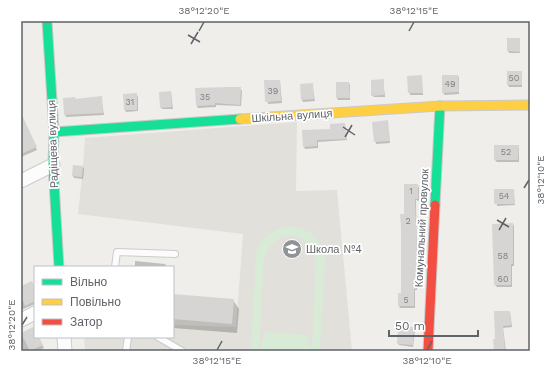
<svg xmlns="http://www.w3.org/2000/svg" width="551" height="372" font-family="'Work Sans',sans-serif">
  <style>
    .education { fill: #e2e0da }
    .green { fill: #d8ebd6 }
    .shadow { fill: #0003 }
    .building { fill: #d6d5d3 }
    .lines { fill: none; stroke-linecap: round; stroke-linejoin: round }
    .lane-casing { stroke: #cbcccc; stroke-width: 8 }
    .street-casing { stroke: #cbcccc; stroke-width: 15 }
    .fast-casing { stroke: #cacacb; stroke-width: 11 }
    .slow-casing { stroke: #cacacb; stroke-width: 11 }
    .jam-casing { stroke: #cacacb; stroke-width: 11 }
    .lane { stroke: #fdfcfc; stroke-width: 6 }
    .street { stroke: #fdfcfc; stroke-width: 13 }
    .fast { stroke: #16e098; stroke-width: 9 }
    .slow { stroke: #ffcf43; stroke-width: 9 }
    .jam { stroke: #f24e42; stroke-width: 9 }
    .ticks { fill: none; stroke: #5f6368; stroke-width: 1.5 }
    .labels { text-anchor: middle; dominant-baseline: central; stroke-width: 3.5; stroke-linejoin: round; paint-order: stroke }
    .number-label { font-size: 9px; fill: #7e8184 }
    .street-label { font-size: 11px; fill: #5f6368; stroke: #fff }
    .poi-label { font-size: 11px; fill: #5f6368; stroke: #fff; text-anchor: start }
    .neatline { fill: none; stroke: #5f6368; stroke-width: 1.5 }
    .ticks-label { font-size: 10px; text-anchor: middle; fill: #5f6368 }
  </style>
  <rect width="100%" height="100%" fill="#efeeea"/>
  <path class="education" d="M297 122 296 191 337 190 352 351H85L84 337H173V325L236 327 243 234 78 214 82 178 85 138Z"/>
  <path class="green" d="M285 227C308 226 321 237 325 260L320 351H312L316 254C303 228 275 229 264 257L259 351H251L256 253C262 239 270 231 285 227Z
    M265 332 308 335 307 345H311V351H263V350H261L262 340 264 341Z"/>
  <path class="shadow" d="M508 39H519L520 41V53H509L508 51Z
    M521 72 522 74V87H509L508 85Z
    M421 76 423 95H410L408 77Z
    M458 76 459 78V94L445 95 443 93Z
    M383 80 385 97H374L372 95Z
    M265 81H280L282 103 268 104Z
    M337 83H349L350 85V100H338L337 98Z
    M312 84 315 101 303 102 302 100Z
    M240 88 242 91 241 106 216 105V107L198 108 197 106Z
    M171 92 173 109H162L161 107Z
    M136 94 138 97V111L126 112 125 110Z
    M101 97 104 115 66 117 65 114 75 98 76 100Z
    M387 121 390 143 376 144 373 123Z
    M345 124 347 140 318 142V148L305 149 304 147 331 129Z
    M21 130H28L37 150 21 157Z
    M518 146 519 148V162H497L495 160Z
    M83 167 84 169 83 179 74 178 73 176Z
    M418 185 419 188V201L416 200 417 262V290H415V308H400L399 306V294H402L405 215Z
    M495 190H513L515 205 497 206Z
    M513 224 514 226V266H512V287H497L495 285Z
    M135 261 165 264 167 267H135Z
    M21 287 35 290V304L21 310Z
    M173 295 233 300 239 309 237 333 173 328Z
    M510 312 512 327 503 328 506 351H495L496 340Z
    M33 328 35 331V337H38L44 348 37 351H31L30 350 21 351V334Z
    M414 328 415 330 413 347 399 345 398 343Z"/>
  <path class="building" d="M507 38H520V52L507 51Z
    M507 71H522V85H507Z
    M422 75 423 93H408L407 76Z
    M442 75H458L459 92 442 93Z
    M384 79V95L371 96V80Z
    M264 80H280L281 101 265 102Z
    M336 82H349L350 98H336Z
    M313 83 314 99 301 100 300 84Z
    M228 87H241L240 105 215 103V105L196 106 195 88Z
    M171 91 172 107 160 108 159 92Z
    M137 93V110H124L123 94Z
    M102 96 103 113 64 115 63 98 75 97V99Z
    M21 113 37 147 21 154Z
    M388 120 390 141 374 142 372 122Z
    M345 123 347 139 317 140V146L303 147 302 130 330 129V124Z
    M494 145H519L518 160H494Z
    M73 165 83 166 82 177 72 176Z
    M404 184H418V199H415L417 259 416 289H414V306H398V293H401V228L400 214H404Z
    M494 189H514L515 204H494Z
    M513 223V264H511V285H494L492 224Z
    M32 281 35 288V301L25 306 21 296V286Z
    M173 294 234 299 232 324 173 319Z
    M494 311H510L511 325 503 326 505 351H494L493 339H495Z
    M35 326V337H39L43 345 30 351 21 333Z
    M398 326 414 327 413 345 397 344Z"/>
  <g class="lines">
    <g class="lane-casing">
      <path id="lane" d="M115 267 117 252 175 254
        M158 337 182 351
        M126 351 128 337"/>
    </g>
    <g class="street-casing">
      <path id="street" d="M21 181 53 165
        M21 320 35 313
        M64 337 65 351"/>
    </g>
    <g class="fast-casing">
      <path id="fast" d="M47 21 54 132 53 165 59 267
        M54 132 240 119
        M435 205 440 106"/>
    </g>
    <g class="slow-casing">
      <path id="slow" d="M240 119 440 106 530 105"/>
    </g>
    <g class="jam-casing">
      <path id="jam" d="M428 351 435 205"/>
    </g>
    <use href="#lane" class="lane"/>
    <use href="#street" class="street"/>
    <use href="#fast" class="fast"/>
    <use href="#slow" class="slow"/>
    <use href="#jam" class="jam"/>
  </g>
  <path class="ticks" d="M199 31 204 22M409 31 414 22M188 35 200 42M191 44 198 32M343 127 355 135M345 137 352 125M524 188 529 180M497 220 509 227M499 230 506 218M22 325 27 317M217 350 222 341M427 350 432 341"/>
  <defs>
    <g id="school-disc" transform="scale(1)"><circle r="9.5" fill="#919496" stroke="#fff"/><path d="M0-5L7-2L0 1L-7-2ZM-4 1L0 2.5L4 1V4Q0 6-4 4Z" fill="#fff"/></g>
  </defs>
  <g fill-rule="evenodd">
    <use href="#school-disc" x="292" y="249"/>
  </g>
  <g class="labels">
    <g class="number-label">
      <text x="514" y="78">50</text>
      <text x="450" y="84">49</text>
      <text x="273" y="91">39</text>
      <text x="205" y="97">35</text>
      <text x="130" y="102">31</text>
      <text x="506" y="152">52</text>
      <text x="411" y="191">1</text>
      <text x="504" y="196">54</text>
      <text x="408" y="221">2</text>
      <text x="503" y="256">58</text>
      <text x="503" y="279">60</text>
      <text x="406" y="300">5</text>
    </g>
    <g class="street-label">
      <text transform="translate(292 116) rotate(-4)">Шкільна вулиця</text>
      <text transform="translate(53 144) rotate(-92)">Радіщева вулиця</text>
      <text transform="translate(422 228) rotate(-87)">Комунальний провулок</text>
    </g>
    <g class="poi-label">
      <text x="306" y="249">Школа №4</text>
    </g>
  </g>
  <rect width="551" height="372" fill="none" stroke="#ffffff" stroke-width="44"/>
  <rect x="34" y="266" width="140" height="72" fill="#ffffff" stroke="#bfc1c3"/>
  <rect x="42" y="279" width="20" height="6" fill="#16e098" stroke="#bfc1c3"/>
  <text x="70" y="286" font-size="12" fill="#5f6368">Вільно</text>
  <rect x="42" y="299" width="20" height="6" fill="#ffcf43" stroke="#bfc1c3"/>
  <text x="70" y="306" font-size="12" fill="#5f6368">Повільно</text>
  <rect x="42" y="319" width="20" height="6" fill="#f24e42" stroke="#bfc1c3"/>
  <text x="70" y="326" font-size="12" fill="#5f6368">Затор</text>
  <path d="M389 330v6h89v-6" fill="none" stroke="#5f6368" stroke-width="2"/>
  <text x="395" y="330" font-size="12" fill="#5f6368" stroke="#ffffff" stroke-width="3" paint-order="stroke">50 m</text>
  <rect x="22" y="22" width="507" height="328" class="neatline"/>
  <g class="ticks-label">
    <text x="204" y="14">38°12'20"E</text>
    <text x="414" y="14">38°12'15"E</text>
    <text transform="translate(540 180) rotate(-90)" y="4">38°12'10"E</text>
    <text transform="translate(11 325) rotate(-90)" y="4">38°12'20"E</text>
    <text x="217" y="364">38°12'15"E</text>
    <text x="427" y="364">38°12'10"E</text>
  </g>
</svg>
